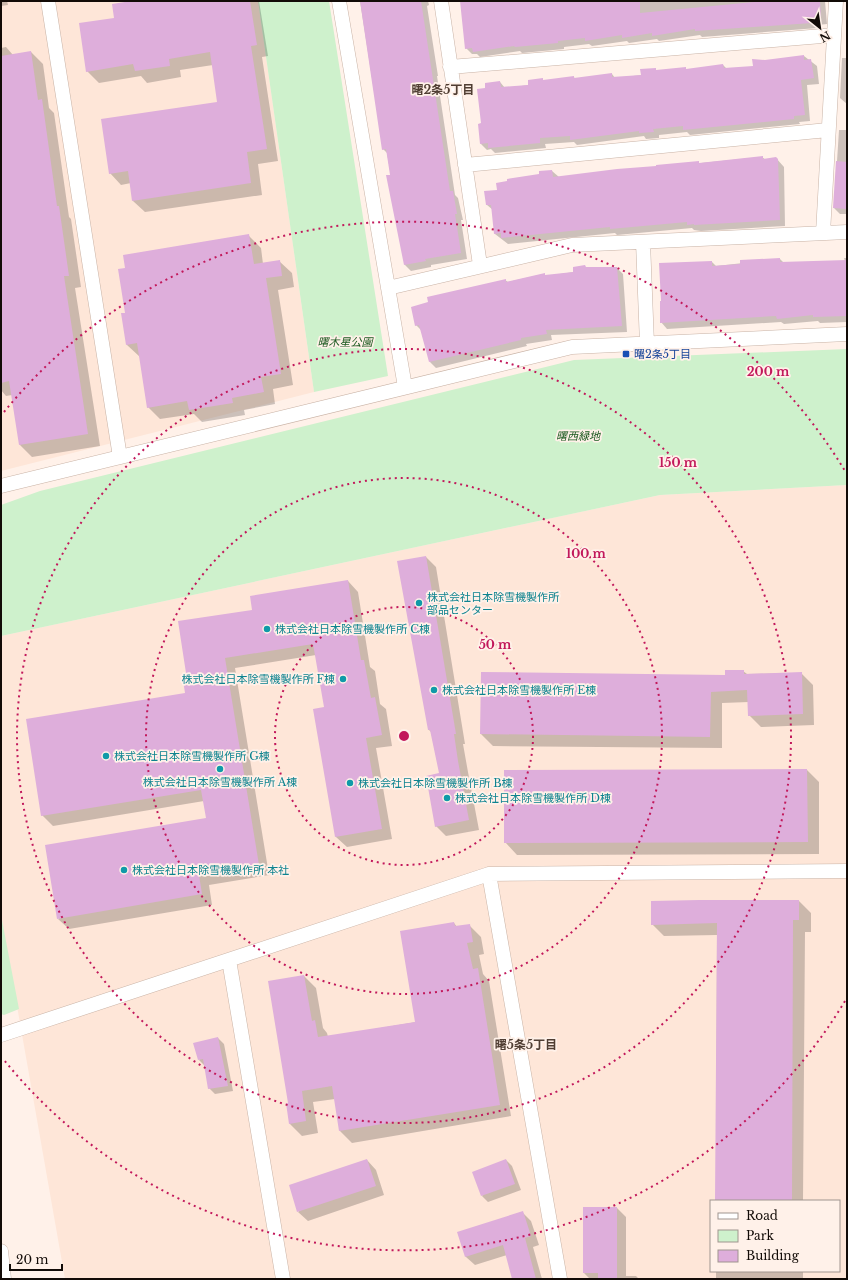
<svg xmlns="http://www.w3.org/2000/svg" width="848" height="1280" font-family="'Libre Baskerville','Noto Sans JP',serif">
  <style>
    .built { fill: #fee6d8; fill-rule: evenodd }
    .green { fill: #cef1cc }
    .shadow { fill: #0003 }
    .building { fill: #deaedb }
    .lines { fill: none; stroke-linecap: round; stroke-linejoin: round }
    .street-casing { stroke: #c9b3a6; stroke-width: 15 }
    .street { stroke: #fff; stroke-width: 14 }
    .ring { fill: none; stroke: #c2185b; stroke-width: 2; stroke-dasharray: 2 4 }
    .transit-dot { fill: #1a4fb4; stroke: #fff1e9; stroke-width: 1.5 }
    .culture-dot { fill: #0f9aa8; stroke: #fff1e9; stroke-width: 1.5 }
    .labels { text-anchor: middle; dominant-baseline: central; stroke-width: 3.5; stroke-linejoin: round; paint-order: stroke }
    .park-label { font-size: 11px; font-style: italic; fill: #1b591f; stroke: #fff1e9 }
    .transit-label { font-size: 11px; fill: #164399; stroke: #fff1e9; text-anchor: start }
    .culture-label { font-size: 11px; fill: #0d838f; stroke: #fff1e9; text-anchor: start }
    .neighbourhood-label { font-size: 12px; font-weight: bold; fill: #503e33; stroke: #fff1e9 }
    .centre { fill: #c2185b; stroke: #fff1e9; stroke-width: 2 }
    .ring-label { font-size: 12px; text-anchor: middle; font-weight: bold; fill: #c2185b; stroke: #fff1e9; stroke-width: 3.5; stroke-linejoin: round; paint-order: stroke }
  </style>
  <rect width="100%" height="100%" fill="#fff1e9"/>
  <path class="built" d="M1 1H258L314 392 1 471Z
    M847 485V1279H65L1 915V636L660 495ZM711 1201H839V1271H711Z"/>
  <path class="green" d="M258 1H329L388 376 314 392Z
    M847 349V485L660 495 1 636V505L40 491 574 360Z
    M1 915 19 1009 4 1015 1 1014Z"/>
  <path class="shadow" d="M1 1H7L8 5 1 6Z
    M137 1H259L268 56 262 57 278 161 258 164 262 195 145 212 133 201 131 183 121 185 110 173 218 103 213 65 180 70 181 77 147 83 141 76 99 83 87 71 116 18Z
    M360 1H428L429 5 427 6 438 76H437L455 195 458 198 463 220H461L467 259 431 265V267L411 271 405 265 391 176 387 153 383 149Z
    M461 1H825L827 24 818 25V28L702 37 700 35 659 41 657 39 629 43 627 41 592 46 589 44 564 47V49L522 53 520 51 480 57 477 54H472L466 48Z
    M6 47 13 55 31 52 43 64 49 108 54 113 69 217 71 219 81 287 75 288 100 446 32 457 20 445 12 395 6 396 1 390V48Z
    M804 56 817 66 819 84 807 85 810 121 799 122 800 124 690 135 687 132 659 135V138L646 139 644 136 577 145 574 142 545 144 546 148 495 153 491 149 487 150 481 144 486 89 500 82 505 88 529 85 542 79 544 81 574 77 575 79 612 74 615 78 642 75 655 69 657 71 685 68 687 70 723 65 727 69 754 67 765 61Z
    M842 58H847V104L840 98Z
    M839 130H847V214H840L834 208Z
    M762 157 766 160 776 158 784 167 785 226 701 231 694 230 692 228 617 235 615 233 508 244 495 234 493 210 487 205 498 191 552 171 559 177Z
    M248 235 261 248 263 264 279 261 292 273 294 287 278 290 293 385 273 389 275 404 244 410 245 415 202 422 194 414 160 419 148 407 140 357 127 345 126 314Z
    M844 258H847V322L820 323 818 321 784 324 781 322 667 329 661 322 712 262 716 266 780 259 784 263 845 261Z
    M587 268H617L623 274 627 332 551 335 552 340 526 344 527 346 436 368 430 362 421 330 416 325 505 280 508 282 544 274 546 276 574 272Z
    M426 557 436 567 465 744H463L468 772 479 830 446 836 436 826 440 774 431 732 429 730Z
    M348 581 358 592 370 667 375 671 380 704 386 709 392 746 376 748 392 839 347 847 336 837 325 707 316 655 235 668 269 875 209 885 212 905 69 929 58 919 207 819 204 801 53 826 42 815 187 694 188 674 253 610Z
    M743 671 747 674 801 673 813 685 814 725 761 727 749 715V702L722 703V748L493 746 481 734Z
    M807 770 819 782V854L517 855 505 842V771Z
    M799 901 811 913V932H805L803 1201H716L717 935 664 936 652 924Z
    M454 923 457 927 469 925 481 937 484 954 479 955 483 974 489 981 511 1116 352 1143 340 1131 335 1099 313 1102 318 1133 302 1136 290 1124 289 1104 304 976 316 988 323 1028 327 1033 328 1037 416 1022Z
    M218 1038 224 1044 233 1091 215 1094 209 1088 205 1066 199 1060Z
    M367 1160 376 1170 384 1195 308 1221 298 1212Z
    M506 1160 512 1166 521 1190 488 1202 482 1196Z
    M584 1208H617L626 1217V1276H636L639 1279H590L584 1273Z
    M522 1212 531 1221 539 1245 533 1247 542 1279H513L507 1255 475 1265 466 1257 459 1233Z
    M716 1271H803V1279H716Z"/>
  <path class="building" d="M131 1H250L257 45 251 46 267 149 247 152 251 183 132 201 128 171 109 174 101 119 217 102 210 52 169 59 170 66 135 71 133 64 86 72 79 23 114 18 112 4Z
    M360 1H421L450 191H453L457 214H455L461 253 425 259 426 261 404 265 386 175H390L386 149 382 150Z
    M460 1H640V13L754 2 820 1 821 18 812 19V23L695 31V29L652 36V33L622 38V35L585 41V38L558 41V43L515 47 514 46 473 52 472 48 465 49Z
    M31 51 38 100 42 99 57 206H59L69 276H64L88 434 19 445 9 381 1 383V56Z
    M804 55V60L811 59 814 78 801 80 805 115 794 116V119L683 130V126L653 129 654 132 639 133V131L570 140V136L540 138V143L488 148V143L480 144 478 124 481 123 477 89 485 88V83L500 81 501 87 528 85V80L543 78V80L574 76V78L612 73V77L641 75 640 69 656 68V70L686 67V69L723 64 724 68 753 66 752 59 765 60Z
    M763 156V159L776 157 778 159 780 220 694 225V224L687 225V222L610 229V227L501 238V233L494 234 491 205H486L484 191 497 190 496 183 507 181V179L539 174V171L552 170 553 177 617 169 656 166V165L699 161V163Z
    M836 161 847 162V209L833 208Z
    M249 234 254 264 280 260 282 276 266 278 281 374 261 377 264 392 232 398 233 403 189 410 187 401 147 408 137 343 126 345 121 313H125L118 269 125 268 123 255Z
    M780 258V262L847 260V316L813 317V315L777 319 776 316 660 323V301H661L659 263 712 261V266L740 264V260Z
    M585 265 586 267H617L622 326 546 330 547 334 521 338V340L429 362 419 325 415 326 411 307 428 302 427 297 506 279V282L545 273V275L573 272V267Z
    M426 556 456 734H454L458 761 469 820 435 827 426 776 439 773 430 730H428L397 561Z
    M348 580 361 660H364L371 698 375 697 382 735 366 738 382 829 335 837 313 709 324 707 313 644 225 658 259 865 199 875 202 894 57 919 45 845 206 818 201 790 41 816 26 719 185 693 182 674 186 673 178 621 252 610 250 596Z
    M725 670H744V674L802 672 803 714 748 716 747 690 711 692 710 737 480 734 481 672 725 675Z
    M807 769 808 842 504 843V770Z
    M699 900H799V920H793L792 1201H715L717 923 651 925V901Z
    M454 922 455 926 470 924 473 942 467 943 473 969 478 968 500 1105 339 1131 332 1086 302 1091 306 1121 289 1124 286 1103H288L268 981 304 975 312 1021 315 1020 318 1037 415 1022 400 931Z
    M218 1037 228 1086 208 1089 203 1059 198 1060 193 1043Z
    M367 1159 376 1186 297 1212 289 1185Z
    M506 1159 515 1184 481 1196 472 1172Z
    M583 1207H617V1279H598V1273H583Z
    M523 1211 531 1236 525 1238 536 1279H512L503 1245 465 1257 457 1232Z"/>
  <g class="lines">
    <g class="street-casing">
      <path id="street" d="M48 1 120 457
        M339 1 405 387
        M441 1 480 265
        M450 67 834 35
        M465 165 828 130
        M823 233 836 1
        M643 242 647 344
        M388 288 572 245 847 232
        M1 486 572 347 847 334
        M489 874 560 1279
        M229 960 283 1279
        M1 1035 489 874 847 871
        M1 1251 4 1279"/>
    </g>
    <use href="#street" class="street"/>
  </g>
  <g class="ring">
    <circle cx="404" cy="736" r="129"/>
    <circle cx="404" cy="736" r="258"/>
    <circle cx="404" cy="736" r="387"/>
    <path d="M845 1001A515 515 0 0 1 4 1060M4 412A515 515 0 0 1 845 471"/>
  </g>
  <rect class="transit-dot" x="622" y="350" width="8" height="8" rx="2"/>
  <g class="culture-dot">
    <circle cx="419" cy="603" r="4"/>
    <circle cx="267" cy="629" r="4"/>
    <circle cx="343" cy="679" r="4"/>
    <circle cx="434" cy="690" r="4"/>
    <circle cx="106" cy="756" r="4"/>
    <circle cx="220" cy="769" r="4"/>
    <circle cx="350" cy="783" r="4"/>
    <circle cx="447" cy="798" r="4"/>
    <circle cx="124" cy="870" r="4"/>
  </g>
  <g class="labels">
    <g class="park-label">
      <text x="345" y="342">曙木星公園</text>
      <text x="578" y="436">曙西緑地</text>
    </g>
    <g class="transit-label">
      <text x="634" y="354">曙2条5丁目</text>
    </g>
    <g class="culture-label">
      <text x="427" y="597">株式会社日本除雪機製作所<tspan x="427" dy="13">部品センター</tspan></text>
      <text x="275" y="629">株式会社日本除雪機製作所 C棟</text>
      <text x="335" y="679" text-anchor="end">株式会社日本除雪機製作所 F棟</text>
      <text x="442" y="690">株式会社日本除雪機製作所 E棟</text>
      <text x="114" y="756">株式会社日本除雪機製作所 G棟</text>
      <text x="220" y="782" text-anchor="middle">株式会社日本除雪機製作所 A棟</text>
      <text x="358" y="783">株式会社日本除雪機製作所 B棟</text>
      <text x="455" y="798">株式会社日本除雪機製作所 D棟</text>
      <text x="132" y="870">株式会社日本除雪機製作所 本社</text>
    </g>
    <g class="neighbourhood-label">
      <text x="443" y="89">曙2条5丁目</text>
      <text x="526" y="1044">曙5条5丁目</text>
    </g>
  </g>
  <circle cx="404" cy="736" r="6" class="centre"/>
  <g class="ring-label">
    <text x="768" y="376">200 m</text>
    <text x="678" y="467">150 m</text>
    <text x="586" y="558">100 m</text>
    <text x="495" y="649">50 m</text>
  </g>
  <rect width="848" height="1280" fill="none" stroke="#120b07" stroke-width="4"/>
  <rect x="710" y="1200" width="130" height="72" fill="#fff1e9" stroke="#a0958f"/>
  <rect x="718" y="1213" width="20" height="6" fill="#ffffff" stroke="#a0958f"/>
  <text x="746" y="1220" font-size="12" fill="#120b07">Road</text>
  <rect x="718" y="1230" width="20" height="12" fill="#cef1cc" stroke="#a0958f"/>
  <text x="746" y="1240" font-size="12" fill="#120b07">Park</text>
  <rect x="718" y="1250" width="20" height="12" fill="#deaedb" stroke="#a0958f"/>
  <text x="746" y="1260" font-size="12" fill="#120b07">Building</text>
  <g transform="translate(820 28) rotate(150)" stroke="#fff1e9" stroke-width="3" paint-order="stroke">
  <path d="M0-3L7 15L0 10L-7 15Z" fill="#120b07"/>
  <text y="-6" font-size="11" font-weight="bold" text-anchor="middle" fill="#120b07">N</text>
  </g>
  <path d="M10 1264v6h52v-6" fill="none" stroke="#120b07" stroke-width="2"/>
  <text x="16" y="1264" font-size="12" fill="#120b07" stroke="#fff1e9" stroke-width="3" paint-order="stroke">20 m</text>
</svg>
